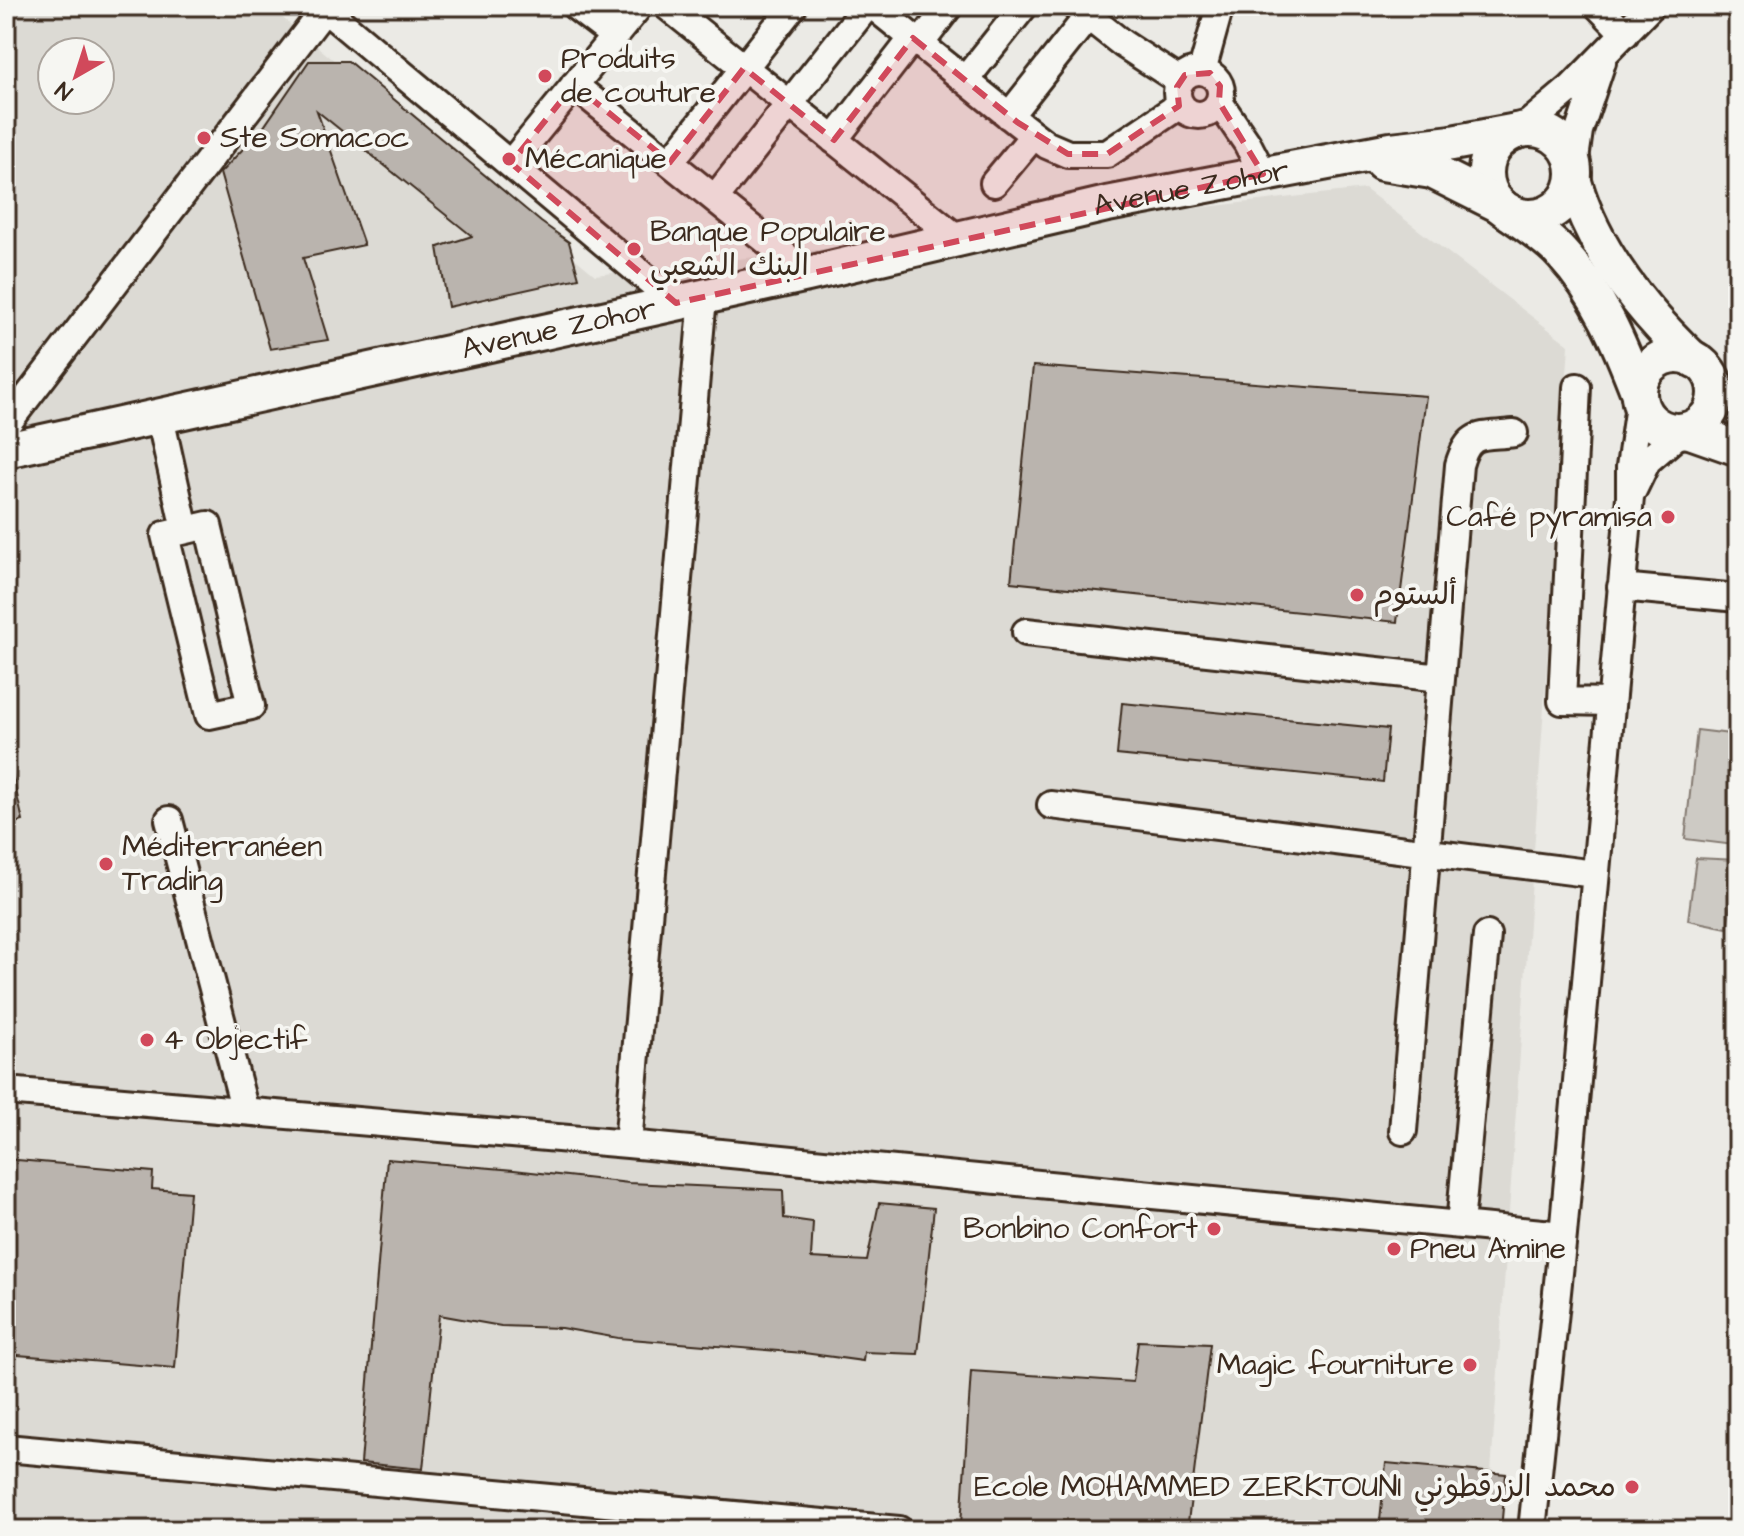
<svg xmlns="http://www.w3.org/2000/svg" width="1744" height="1536" font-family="'Architects Daughter','Playpen Sans Arabic',sans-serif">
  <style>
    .built { fill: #dcdad4; fill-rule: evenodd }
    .green { fill: #cdcac4; stroke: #847a71; stroke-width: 2 }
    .building { fill: #bab4ae; stroke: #3b2a1e; stroke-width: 2 }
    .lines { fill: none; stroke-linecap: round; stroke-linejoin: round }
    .minor-casing { stroke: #3b2a1e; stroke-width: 32 }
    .major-casing { stroke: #3b2a1e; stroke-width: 40 }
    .minor { stroke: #f6f6f2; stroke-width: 26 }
    .major { stroke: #f6f6f2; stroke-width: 34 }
    .marked { fill: #d1495b; fill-opacity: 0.2; stroke: #d1495b; stroke-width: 6; stroke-dasharray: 16 10; stroke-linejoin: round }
    .poi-dot { fill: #d1495b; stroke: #f6f6f2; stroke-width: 3 }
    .labels { text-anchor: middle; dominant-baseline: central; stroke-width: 8; stroke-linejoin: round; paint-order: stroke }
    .poi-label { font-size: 30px; fill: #3b2a1e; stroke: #f6f6f2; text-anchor: start }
    .street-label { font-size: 30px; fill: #3b2a1e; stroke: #f6f6f2 }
  </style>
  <rect width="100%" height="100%" fill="#ebeae5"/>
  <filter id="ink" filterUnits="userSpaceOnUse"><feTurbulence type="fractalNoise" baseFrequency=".0125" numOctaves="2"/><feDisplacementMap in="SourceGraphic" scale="16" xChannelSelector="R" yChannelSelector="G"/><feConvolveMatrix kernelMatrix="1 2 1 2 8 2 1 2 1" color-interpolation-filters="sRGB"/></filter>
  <g filter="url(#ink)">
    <path class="built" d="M6 6H268L595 275 1365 189 1569 345 1487 1530H6ZM52 52H100V100H52Z"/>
    <path class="green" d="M1697 730 1738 735V811L1734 845 1685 839Z
      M1696 858 1737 860 1727 928 1688 920Z"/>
    <path class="building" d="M309 61H348L541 222 569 242 579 278 448 307 438 247 472 236 317 111 364 245 303 258 328 340 270 349 220 173 263 128Z
      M1033 366 1426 396 1397 622 1011 582Z
      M1122 703 1388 729 1383 782 1117 755Z
      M6 773H12L23 821 6 825Z
      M6 1159 153 1172 152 1189 190 1192 175 1368 6 1354Z
      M387 1159 514 1170 629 1183 783 1190 784 1218 813 1222 811 1258 867 1261 879 1203 934 1208 918 1354 864 1352 863 1361 804 1353 618 1338 561 1328 501 1326 439 1315 423 1469 361 1463Z
      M1138 1341 1210 1344 1187 1530H1037L961 1525 971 1371 1133 1382Z
      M1386 1463 1506 1474 1501 1530H1379Z"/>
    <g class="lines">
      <g class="minor-casing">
        <path id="minor" d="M321 6 676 303
          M575 6 614 36
          M667 6 958 239
          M873 6 1017 122 1047 145 1068 154H1107L1180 105
          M1075 6 1123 44 1180 81
          M1598 6 1625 34
          M920 44 949 6
          M1177 93a22 22 0 1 1 44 0a22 22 0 1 1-44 0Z
          M1202 71 1220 6
          M965 80 1024 6
          M574 85 808 274
          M1219 102 1247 143 1263 174
          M1009 116 1096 6
          M1521 130 1571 88 1651 6
          M834 140 913 38
          M670 162 793 6
          M511 163 639 6
          M1574 166 1579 131 1602 62
          M994 183 1034 135
          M715 198 867 6
          M1577 387 1562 701 1611 702
          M160 417 185 530
          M6 425 327 6
          M1633 490 1647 461 1682 431
          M208 525 251 706 209 715 165 535Z
          M1621 587 1738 598
          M1026 632 1441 678
          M1051 805 1595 874
          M169 820 245 1111
          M6 1091 628 1144 1563 1235
          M1403 1131 1459 465C1469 430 1481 437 1514 433
          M628 1144 703 297
          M1460 1225 1487 935
          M6 1448 899 1530
          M1532 1530 1563 1235 1630 497V467L1640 398"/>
      </g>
      <g class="major-casing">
        <g id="major">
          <circle cx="1530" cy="173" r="44"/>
          <path d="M1382 163 1432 171 1500 205"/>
          <path d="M1574 182C1594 252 1642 311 1694 360"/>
          <path d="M1509 212C1527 225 1547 237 1562 254 1599 294 1620 344 1639 394"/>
          <circle cx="1677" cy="393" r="38"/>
          <path d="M1687 430 1738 448"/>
          <path id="s1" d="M6 450 808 274 1107 204 1391 150 1452 143 1517 131"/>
        </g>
      </g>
      <use href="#minor" class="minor"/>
      <use href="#major" class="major"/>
    </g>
  </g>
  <path class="marked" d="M913 38 1017 122 1068 154H1107L1179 106 1177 87 1185 75 1210 73 1220 86 1219 102 1263 174 676 303 511 163 574 85 670 162 744 68 834 140Z"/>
  <g class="poi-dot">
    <circle cx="545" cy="76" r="8"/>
    <circle cx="204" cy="138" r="8"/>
    <circle cx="509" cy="159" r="8"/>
    <circle cx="634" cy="249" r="8"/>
    <circle cx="1668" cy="517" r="8"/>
    <circle cx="1357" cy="595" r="8"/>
    <circle cx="106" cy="864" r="8"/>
    <circle cx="147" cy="1040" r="8"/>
    <circle cx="1214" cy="1229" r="8"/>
    <circle cx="1394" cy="1249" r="8"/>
    <circle cx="1470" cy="1365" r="8"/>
    <circle cx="1632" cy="1487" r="8"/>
  </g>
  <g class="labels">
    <g class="poi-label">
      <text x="561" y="59">Produits<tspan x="561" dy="34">de couture</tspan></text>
      <text x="220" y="138">Ste Somacoc</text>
      <text x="525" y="159">Mécanique</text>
      <text x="650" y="232">Banque Populaire<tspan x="650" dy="34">البنك الشعبي</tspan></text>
      <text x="1652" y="517" text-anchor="end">Café pyramisa</text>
      <text x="1373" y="595">ألستوم</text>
      <text x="122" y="847">Méditerranéen<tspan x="122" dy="34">Trading</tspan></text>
      <text x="163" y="1040">4 Objectif</text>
      <text x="1198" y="1229" text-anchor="end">Bonbino Confort</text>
      <text x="1410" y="1249">Pneu Amine</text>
      <text x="1454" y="1365" text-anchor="end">Magic fourniture</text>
      <text x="1616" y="1487" text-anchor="end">Ecole MOHAMMED ZERKTOUNI محمد الزرقطوني</text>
    </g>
    <g class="street-label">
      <text stroke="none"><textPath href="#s1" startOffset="1214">Avenue Zohor</textPath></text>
      <text stroke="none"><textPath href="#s1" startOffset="566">Avenue Zohor</textPath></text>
    </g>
  </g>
  <rect width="1744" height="1536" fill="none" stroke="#f6f6f2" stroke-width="32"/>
  <rect x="16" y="16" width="1712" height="1504" fill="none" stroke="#3b2a1e" stroke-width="3" filter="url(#ink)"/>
  <g transform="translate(76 76) rotate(219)"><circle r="38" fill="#f6f6f2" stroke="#aba49d" stroke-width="2"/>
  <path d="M0-6L14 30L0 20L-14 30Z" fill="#d1495b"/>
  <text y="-12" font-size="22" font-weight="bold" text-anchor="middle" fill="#3b2a1e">N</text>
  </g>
</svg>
